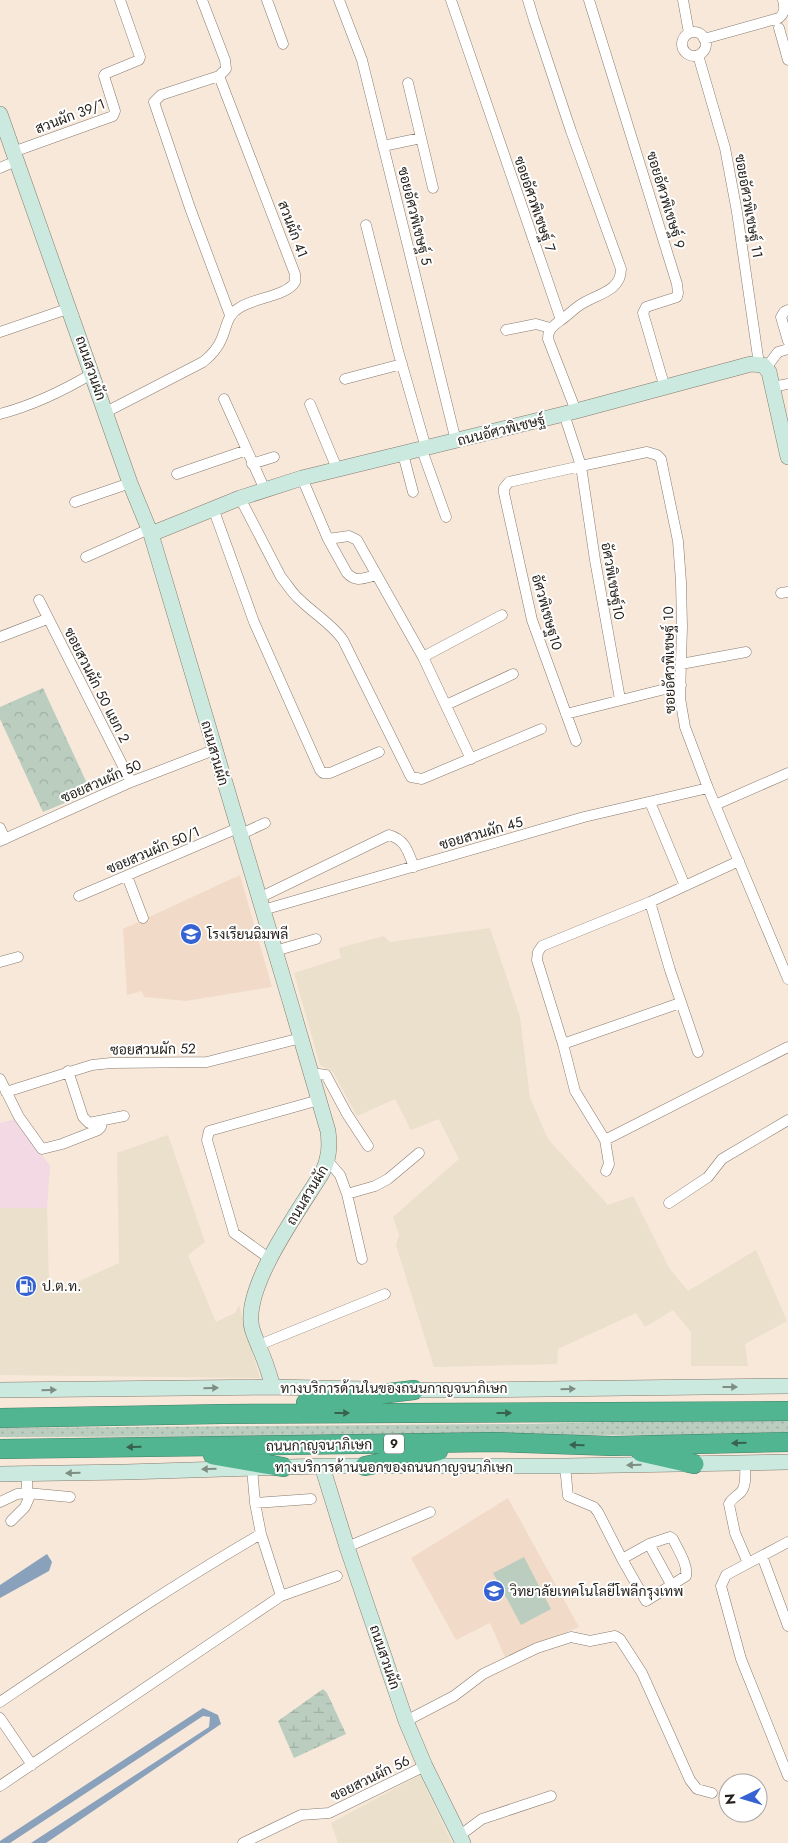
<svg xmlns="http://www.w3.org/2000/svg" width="788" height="1843" font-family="Jost,Sarabun,sans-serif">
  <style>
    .commercial { fill: #eae0cb }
    .industrial { fill: #f2d9e3 }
    .built { fill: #f1dbc8 }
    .grass { fill: url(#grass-dots) }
    .forest { fill: url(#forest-crowns) }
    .wetland { fill: url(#wetland-marsh) }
    .park { fill: #bacdbe }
    .water { fill: #8aa1bb }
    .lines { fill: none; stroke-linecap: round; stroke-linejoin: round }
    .street-casing { stroke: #877a6d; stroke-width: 11 }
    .secondary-casing { stroke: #877a6d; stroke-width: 16 }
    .highway-casing { stroke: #418068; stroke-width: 20 }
    .street { stroke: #fff; stroke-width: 10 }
    .secondary { stroke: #cbe9de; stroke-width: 15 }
    .highway { stroke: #51b592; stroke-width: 19 }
    .oneway { fill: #7f8e85 }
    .oneway2 { fill: #38624f }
    .labels { text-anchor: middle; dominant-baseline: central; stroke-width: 4; stroke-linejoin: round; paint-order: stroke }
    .shield { fill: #fff; stroke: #65625e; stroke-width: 1 }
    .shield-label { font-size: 12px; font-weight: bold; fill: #231e19 }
    .street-label { font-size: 14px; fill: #231e19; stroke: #fff }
    .poi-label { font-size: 14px; fill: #231e19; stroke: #fff; text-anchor: start }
  </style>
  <defs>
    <pattern id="grass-dots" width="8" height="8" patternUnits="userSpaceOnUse" patternTransform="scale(1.25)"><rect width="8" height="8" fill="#bacdbe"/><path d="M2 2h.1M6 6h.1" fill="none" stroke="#a0b0a3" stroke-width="1.8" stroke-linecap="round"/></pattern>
    <pattern id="forest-crowns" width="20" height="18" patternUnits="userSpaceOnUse" patternTransform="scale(1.25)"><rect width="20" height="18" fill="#bacdbe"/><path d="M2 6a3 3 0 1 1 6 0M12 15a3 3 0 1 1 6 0" fill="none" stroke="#a0b0a3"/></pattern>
    <pattern id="wetland-marsh" width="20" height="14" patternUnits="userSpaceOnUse" patternTransform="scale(1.25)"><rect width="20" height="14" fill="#bacdbe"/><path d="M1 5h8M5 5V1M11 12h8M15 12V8" fill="none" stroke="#a0b0a3"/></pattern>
  </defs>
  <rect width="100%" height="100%" fill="#f7e8da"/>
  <path class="commercial" d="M490 928 520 1017 530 1098 548 1139 608 1205 633 1196 669 1268 688 1291 756 1250 787 1321 745 1344 748 1366H691V1332L673 1310 645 1327 636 1313 558 1349 557 1364 434 1367 396 1245 399 1235 393 1217 459 1159 439 1119 411 1130 395 1099 357 1116 333 1072 320 1065 294 973 341 958 339 948 384 936 390 942Z
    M168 1135 205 1242 188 1255 216 1322 235 1313 239 1305 260 1378 0 1375V1208H47L49 1281 55 1292 119 1263 117 1153Z
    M420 1775 452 1843H338L331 1823Z"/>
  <path class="industrial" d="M15 1119 50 1166 47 1208H0V1123Z"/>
  <path class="built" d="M240 875 272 987 186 1001 144 997 142 991 127 995 123 929Z
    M508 1498 579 1627 505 1657 490 1623 456 1640 411 1558Z"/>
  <path class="grass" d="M788 1418V1432L675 1435 0 1437V1428L526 1424Z"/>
  <path class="forest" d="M43 688 91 792 43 812 0 719V707Z"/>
  <path class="wetland" d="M323 1689 327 1693 346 1734 294 1758 278 1721Z"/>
  <path class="park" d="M524 1557 551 1609 521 1625 493 1573Z"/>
  <path class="water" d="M47 1554 52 1562 49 1571 0 1598V1585Z
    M203 1708 218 1715 221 1724 46 1843H31L209 1727 210 1717 203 1716 10 1843H0V1841Z"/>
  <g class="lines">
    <g class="street-casing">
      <path id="street" d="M202 0 225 60 226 69 219 76 161 95 154 102 190 208 230 315
        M267 0 283 44
        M339 0 362 60 456 441
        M451 0 561 320C553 326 548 329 548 339L576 411
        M528 0 534 20 571 131 621 269C621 292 596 294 580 305 574 309 568 315 561 320
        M589 0 677 284 678 293 677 297 646 307 643 313 665 388
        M683 0 689 33
        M779 28 788 60
        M682 44a12 12 0 1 1 24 0a12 12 0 1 1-24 0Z
        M704 39 779 18C785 13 785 8 783 0
        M698 55 725 148 737 212 758 357 757 364
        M408 83 433 188
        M383 146 421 138
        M13 152 113 116 115 111 104 76 105 74 139 60 140 57 120 0
        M0 168 16 161
        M366 225 398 351 426 448
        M788 310 784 312 781 317 788 341
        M506 330 536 324 550 328
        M0 332 70 308
        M766 368 778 352 788 349
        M345 379 402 364
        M772 387 788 384
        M224 399 265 490
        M310 404 338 471
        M106 412 203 362C212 355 218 348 222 338 227 326 227 315 239 308 253 298 287 296 295 282V274L219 76
        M0 414C34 405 63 391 93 373
        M564 414 581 466 647 452 657 455 661 459 678 541 681 582 682 626 680 698 685 727 708 788 788 979
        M422 450 446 517
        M403 454 413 492
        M252 464 274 457
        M177 474 247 450
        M302 478 328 539 349 536 357 540 423 657 471 759
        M240 498 281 577C287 584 292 593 299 599 313 613 332 624 343 640L411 777 422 779 541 729
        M75 502 130 483
        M213 508 254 622 320 770 323 773H330L379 752
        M328 539 347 573C356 583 364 578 376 575
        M86 557 149 529
        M781 593 788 592
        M39 600 131 782
        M0 637 47 619
        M423 657 502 615
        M681 664 746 652
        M446 705 513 674
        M566 714 681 685
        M576 741 532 620 504 493V488L509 482 581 466 595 560 620 699
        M650 802 685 886
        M715 805 788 773
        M0 828 5 839
        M239 835 265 823
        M0 841 131 782 214 750
        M127 876 143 918
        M79 896 238 828
        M259 898 389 835C406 840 408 852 414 867
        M650 902 670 970 698 1052
        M263 910 584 817 708 788
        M275 951 316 939
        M0 962 18 957
        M563 1044 680 1003
        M68 1071 83 1117 89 1123 124 1116
        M311 1073 326 1075 347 1114 368 1146
        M0 1079 19 1117 42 1149 62 1144 98 1130 101 1127 102 1121
        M6 1092 92 1065 111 1063 207 1062 301 1038
        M605 1140 788 1047
        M328 1161 340 1175 347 1194 362 1259
        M606 1171 609 1164 605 1140 575 1091 563 1044 537 960 538 952 542 946 650 902 739 861
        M347 1194 375 1186 388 1179 419 1153
        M669 1203 708 1177 722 1159 788 1120
        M270 1259 234 1233 207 1140 209 1131 319 1100
        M259 1345 385 1294
        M745 1463C745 1472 747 1485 741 1492 736 1497 732 1498 729 1504L735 1533 748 1563
        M565 1466 568 1496 594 1507 598 1512 622 1559 646 1601 686 1576C688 1564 678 1550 673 1539L670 1537 649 1544 622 1559
        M252 1468 255 1503 311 1499
        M27 1493 70 1497
        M0 1502 17 1494 27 1493V1474
        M255 1503 261 1534 281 1596
        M11 1521 25 1507 31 1493
        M788 1542 726 1575 721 1586 741 1659 788 1776
        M649 1544 672 1586
        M347 1547 430 1512
        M762 1556 788 1626
        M0 1702C86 1644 171 1586 261 1534
        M0 1718 32 1765
        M406 1721 454 1696 483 1674 537 1648 571 1637 590 1641 615 1636 620 1639 642 1673 690 1780 697 1789 712 1793
        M0 1786 281 1596 337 1576
        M459 1836 482 1819 551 1796
        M243 1843 301 1815 329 1813 425 1766"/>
    </g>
    <g class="secondary-casing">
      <path id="secondary" d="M0 114 130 483 151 534 290 1001 328 1131C330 1147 329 1159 322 1173 300 1209 248 1280 251 1321 251 1331 256 1338 259 1347 265 1360 269 1373 273 1387
        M151 534 240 498 302 478 576 411 751 364 763 365 769 372 788 457
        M0 1390 273 1387 366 1389
        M404 1390H466L788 1386
        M322 1466 347 1547 406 1721 425 1766 463 1843
        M0 1474 126 1472 322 1466H565L788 1462"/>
    </g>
    <g class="highway-casing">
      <path id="highway" d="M306 1403 414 1390
        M0 1418 223 1414 788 1411
        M0 1449 495 1442 612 1446 788 1442
        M641 1452 694 1464
        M213 1455 283 1467
        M365 1466 438 1451"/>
    </g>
    <use href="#street" class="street"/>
    <use href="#secondary" class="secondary"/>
    <use href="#highway" class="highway"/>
  </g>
  <defs><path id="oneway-solid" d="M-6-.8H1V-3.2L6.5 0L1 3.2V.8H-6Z" transform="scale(1.25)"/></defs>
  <g class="oneway">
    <use href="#oneway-solid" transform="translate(730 1387)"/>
    <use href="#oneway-solid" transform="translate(211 1388) rotate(-1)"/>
    <use href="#oneway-solid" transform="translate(568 1389) rotate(-1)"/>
    <use href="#oneway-solid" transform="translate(49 1390) rotate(-1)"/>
    <use href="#oneway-solid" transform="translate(634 1465) rotate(179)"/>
    <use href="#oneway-solid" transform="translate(209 1469) rotate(178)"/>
    <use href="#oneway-solid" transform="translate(73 1473) rotate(179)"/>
  </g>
  <g class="oneway2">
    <use href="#oneway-solid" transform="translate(342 1413)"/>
    <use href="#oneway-solid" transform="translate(504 1413)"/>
    <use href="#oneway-solid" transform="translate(739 1443) rotate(179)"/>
    <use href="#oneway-solid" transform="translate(577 1445) rotate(-178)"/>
    <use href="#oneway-solid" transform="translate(134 1447) rotate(179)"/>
  </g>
  <defs>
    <g id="school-disc" transform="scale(1.125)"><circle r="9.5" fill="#3662d2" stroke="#fff"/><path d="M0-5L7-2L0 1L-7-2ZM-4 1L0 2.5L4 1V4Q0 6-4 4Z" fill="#fff"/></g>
    <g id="fuel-disc" transform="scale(1.125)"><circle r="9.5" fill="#3662d2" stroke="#fff"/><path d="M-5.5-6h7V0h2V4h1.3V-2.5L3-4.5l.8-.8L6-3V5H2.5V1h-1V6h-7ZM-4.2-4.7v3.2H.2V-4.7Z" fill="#fff"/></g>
    <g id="university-disc" transform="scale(1.125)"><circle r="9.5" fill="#3662d2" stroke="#fff"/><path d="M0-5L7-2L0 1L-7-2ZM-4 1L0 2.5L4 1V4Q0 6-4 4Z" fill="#fff"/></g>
  </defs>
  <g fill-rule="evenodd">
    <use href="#school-disc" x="191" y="934"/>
    <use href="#fuel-disc" x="26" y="1286"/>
    <use href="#university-disc" x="494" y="1591"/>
  </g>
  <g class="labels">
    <rect class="shield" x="384" y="1434.5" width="20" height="19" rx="4"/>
    <g class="shield-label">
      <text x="394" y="1444">9</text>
    </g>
    <g class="street-label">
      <text transform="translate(70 116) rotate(-21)">สวนผัก 39/1</text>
      <text transform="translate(666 200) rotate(73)">ซอยอัศวพิเชษฐ์ 9</text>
      <text transform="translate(535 204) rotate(71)">ซอยอัศวพิเชษฐ์ 7</text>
      <text transform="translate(749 206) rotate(80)">ซอยอัศวพิเชษฐ์ 11</text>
      <text transform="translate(415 216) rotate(76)">ซอยอัศวพิเชษฐ์ 5</text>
      <text transform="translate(293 229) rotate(69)">สวนผัก 41</text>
      <text transform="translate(91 368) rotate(71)">ถนนสวนผัก</text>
      <text transform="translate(501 430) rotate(-14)">ถนนอัศวพิเชษฐ์</text>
      <text transform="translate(613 581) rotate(80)">อัศวพิเชษฐ์10</text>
      <text transform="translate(547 612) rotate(74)">อัศวพิเชษฐ10</text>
      <text transform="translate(669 660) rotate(-91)">ซอยอัศวพิเชษฐ์ 10</text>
      <text transform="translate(97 685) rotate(63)">ซอยสวนผัก 50 แยก 2</text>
      <text transform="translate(215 753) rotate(74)">ถนนสวนผัก</text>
      <text transform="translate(101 781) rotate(-24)">ซอยสวนผัก 50</text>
      <text transform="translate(481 833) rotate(-16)">ซอยสวนผัก 45</text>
      <text transform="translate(153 850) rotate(-23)">ซอยสวนผัก 50/1</text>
      <text transform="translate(153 1049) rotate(-1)">ซอยสวนผัก 52</text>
      <text transform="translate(307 1195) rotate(-59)">ถนนสวนผัก</text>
      <text x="394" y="1388">ทางบริการด้านในของถนนกาญจนาภิเษก</text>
      <text transform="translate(319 1445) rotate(-1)">ถนนกาญจนาภิเษก</text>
      <text x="394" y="1467">ทางบริการด้านนอกของถนนกาญจนาภิเษก</text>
      <text transform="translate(385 1657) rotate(71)">ถนนสวนผัก</text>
      <text transform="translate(370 1778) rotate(-26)">ซอยสวนผัก 56</text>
    </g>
    <g class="poi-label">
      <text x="207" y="934">โรงเรียนฉิมพลี</text>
      <text x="42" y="1286">ป.ต.ท.</text>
      <text x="510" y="1591">วิทยาลัยเทคโนโลยีโพลีกรุงเทพ</text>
    </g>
  </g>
  <g transform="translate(743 1798) rotate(265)"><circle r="24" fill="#ffffff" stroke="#a7a5a3"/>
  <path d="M0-4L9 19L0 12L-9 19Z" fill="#3662d2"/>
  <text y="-8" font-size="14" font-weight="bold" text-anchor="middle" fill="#231e19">N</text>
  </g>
</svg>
